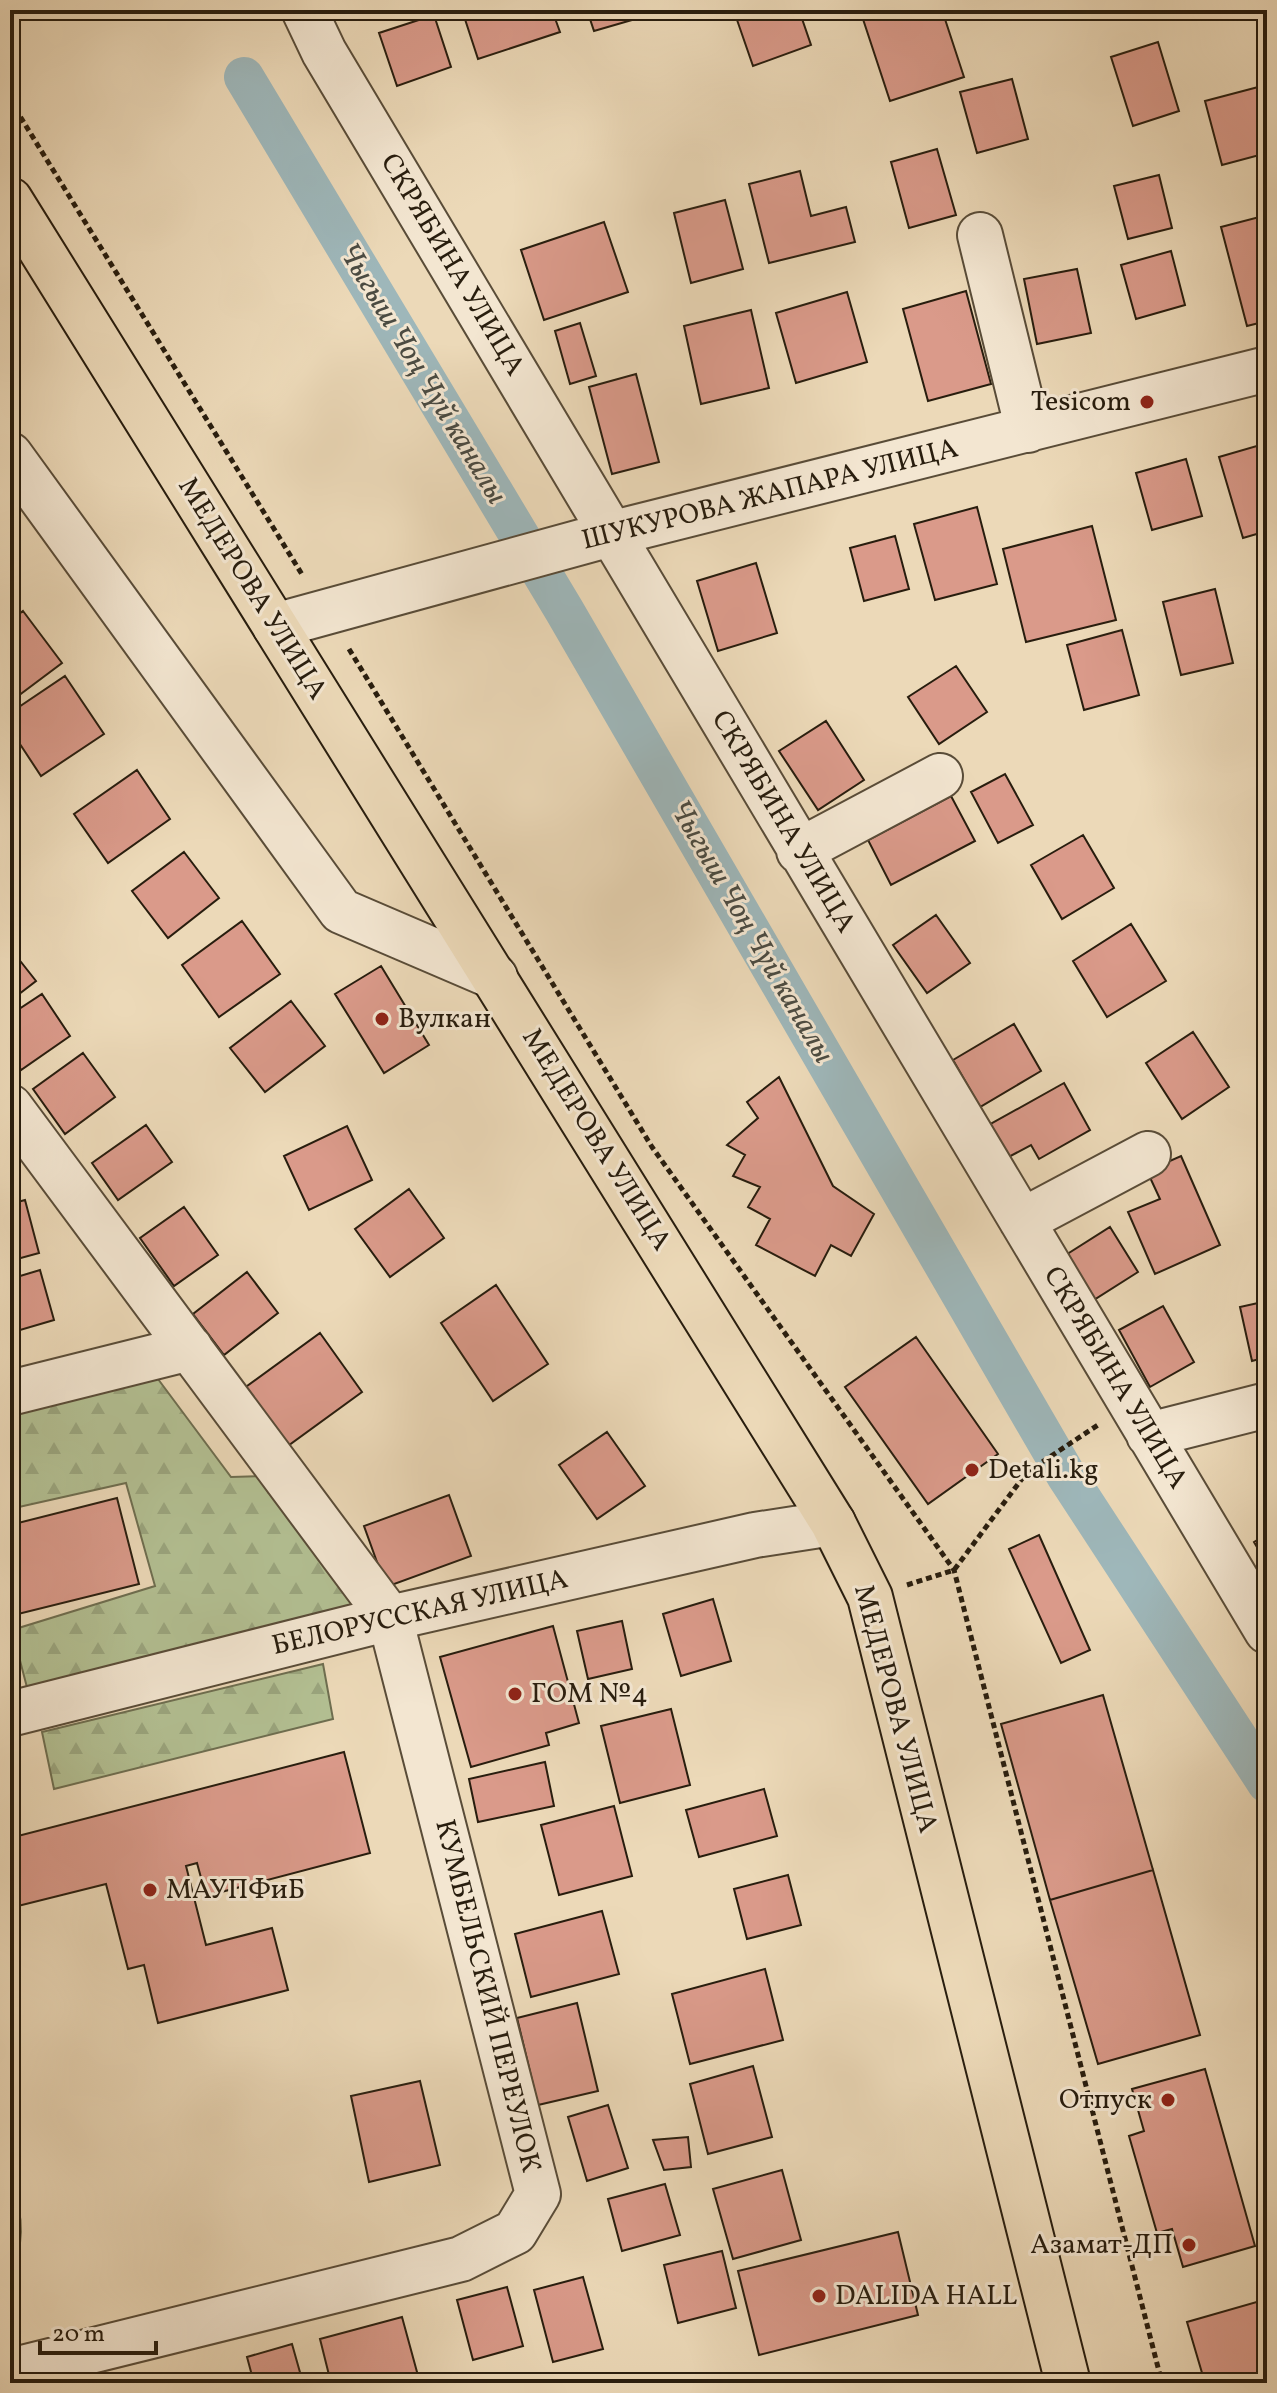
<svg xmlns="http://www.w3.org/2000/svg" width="1277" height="2393" font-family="Vollkorn,serif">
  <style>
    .green { fill: #b3c093; stroke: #6e6e50; stroke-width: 2 }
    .forest { fill: url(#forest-firs); stroke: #6e6e50; stroke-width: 2 }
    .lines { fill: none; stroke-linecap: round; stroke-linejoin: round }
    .canal { stroke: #9eb7ba; stroke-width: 40 }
    .building { fill: #da9a8a; stroke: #281d0e; stroke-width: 2 }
    .minor-casing { stroke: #594c38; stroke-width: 48 }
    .major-casing { stroke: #281d0e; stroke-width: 48 }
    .path { stroke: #281d0e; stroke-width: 5; stroke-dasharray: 6 4; stroke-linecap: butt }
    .minor { stroke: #f3e6d1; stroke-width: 44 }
    .major { stroke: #ecd9b8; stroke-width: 44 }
    .poi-dot { fill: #8f2418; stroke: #f3e6d1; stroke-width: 3 }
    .labels { text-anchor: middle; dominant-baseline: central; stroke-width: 6; stroke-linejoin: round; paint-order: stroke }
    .street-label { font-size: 28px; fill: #281d0e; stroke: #f3e6d1 }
    .poi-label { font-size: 28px; fill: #281d0e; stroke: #f3e6d1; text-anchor: start }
    .water-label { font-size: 30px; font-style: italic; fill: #4b4b42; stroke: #f3e6d1 }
  </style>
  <defs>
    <pattern id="forest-firs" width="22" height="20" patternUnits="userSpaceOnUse" patternTransform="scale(2)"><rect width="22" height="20" fill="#b3c093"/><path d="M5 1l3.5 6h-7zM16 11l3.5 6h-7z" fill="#9aa57e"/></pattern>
  </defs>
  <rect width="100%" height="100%" fill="#ecd9b8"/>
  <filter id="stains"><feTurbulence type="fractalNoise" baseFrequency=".0025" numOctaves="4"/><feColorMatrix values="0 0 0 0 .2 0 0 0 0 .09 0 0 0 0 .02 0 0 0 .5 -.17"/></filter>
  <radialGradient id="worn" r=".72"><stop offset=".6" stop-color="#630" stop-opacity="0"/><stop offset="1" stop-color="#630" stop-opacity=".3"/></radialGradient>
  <path class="green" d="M10 2184C26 2217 23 2247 10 2280Z"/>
  <path class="forest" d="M155 1375 231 1477 260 1476 365 1610 29 1695 12 1630 155 1586 126 1483 10 1509V1412Z
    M323 1664 333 1719 54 1789 42 1732Z"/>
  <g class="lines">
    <path class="canal" d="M244 77 564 610 1066 1475 1267 1783"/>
  </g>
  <path class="building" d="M462 10H552L560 32 478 59Z
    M587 10H655L656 13 594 31Z
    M757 10H799L811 45 753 66 736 17Z
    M860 10H942L964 77 890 101Z
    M434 15 451 67 397 86 379 33Z
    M1158 42 1179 111 1133 126 1111 57Z
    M1012 79 1028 139 977 153 960 92Z
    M1262 86 1267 106V153L1222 165 1205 101Z
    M937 149 956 215 909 228 891 162Z
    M800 171 811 216 846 207 855 242 769 263 749 184Z
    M1159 175 1172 228 1128 239 1114 186Z
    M725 200 743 269 691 283 674 213Z
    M1267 215V321L1247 326 1221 227Z
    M604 222 628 292 544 320 521 250Z
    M1171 251 1185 305 1136 319 1121 265Z
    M1077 269 1091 333 1037 344 1024 279Z
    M966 291 991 384 928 401 903 309Z
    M847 292 867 362 796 383 776 313Z
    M751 310 769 388 701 404 684 326Z
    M580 323 596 376 570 384 555 331Z
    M636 374 659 462 612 474 589 387Z
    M1267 443V531L1243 538 1219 457Z
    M1186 459 1202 516 1152 530 1136 473Z
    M977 507 997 584 935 600 914 524Z
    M1092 526 1116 620 1026 642 1003 549Z
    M895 536 909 589 864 601 850 548Z
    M756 563 777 633 718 651 697 581Z
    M1267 588V629L1260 590Z
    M1215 589 1233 663 1181 675 1163 602Z
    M23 611 62 663 10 702V621Z
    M1122 630 1139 695 1084 710 1067 645Z
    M956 666 987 712 939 744 908 697Z
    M65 676 104 734 41 776 10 729V713Z
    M826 721 864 780 818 810 779 751Z
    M137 770 170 819 108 863 74 814Z
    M1005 774 1033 825 998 843 971 792Z
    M951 796 975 841 891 885 868 840Z
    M1083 835 1114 888 1062 919 1031 865Z
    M184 852 219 898 168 938 132 891Z
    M936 915 970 963 927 993 893 945Z
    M242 921 280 974 219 1017 182 965Z
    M1131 924 1166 981 1107 1017 1073 961Z
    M10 948 36 981 10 1001Z
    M381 966 429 1045 384 1073 335 994Z
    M42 994 70 1036 21 1070 10 1053V1015Z
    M291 1001 325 1046 265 1092 230 1048Z
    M1014 1024 1041 1071 980 1107 953 1060Z
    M1193 1032 1229 1087 1182 1119 1146 1063Z
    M83 1053 115 1097 65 1134 33 1089Z
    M779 1077 833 1186 874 1214 851 1256 831 1245 815 1276 756 1245 770 1219 748 1207 760 1187 733 1176 745 1155 727 1145 758 1118 747 1102Z
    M1064 1083 1090 1130 1039 1159 1031 1145 1005 1159 987 1126Z
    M146 1125 172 1162 118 1200 92 1163Z
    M347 1126 372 1180 309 1210 284 1156Z
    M1181 1156 1220 1245 1155 1274 1128 1212 1160 1199 1147 1171Z
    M409 1189 444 1238 390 1277 355 1229Z
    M25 1200 39 1253 10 1261V1204Z
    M184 1207 218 1255 174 1286 140 1238Z
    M1110 1227 1138 1272 1089 1303 1061 1258Z
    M40 1270 54 1320 10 1333V1279Z
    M247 1272 278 1313 224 1355 193 1314Z
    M496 1285 548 1364 493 1401 441 1323Z
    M1267 1301V1357L1252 1361 1240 1307Z
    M1163 1306 1194 1362 1150 1387 1119 1330Z
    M320 1333 362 1392 285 1448 243 1389Z
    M916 1337 998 1454 928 1504 845 1387Z
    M607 1432 645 1486 597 1519 559 1465Z
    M449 1495 471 1556 386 1587 364 1526Z
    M117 1498 139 1584 10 1616V1525Z
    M1267 1534V1564L1254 1542Z
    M1039 1535 1090 1650 1061 1663 1009 1549Z
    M713 1599 731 1661 681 1676 663 1614Z
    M622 1621 632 1669 588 1679 577 1631Z
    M553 1626 579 1723 546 1733 549 1745 471 1767 440 1657Z
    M1103 1695 1153 1870 1050 1900 1001 1724Z
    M671 1709 690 1785 620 1803 601 1726Z
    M344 1752 370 1853 206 1896 197 1863 186 1866 206 1945 272 1928 288 1990 158 2023 144 1965 128 1969 106 1884 10 1908V1838Z
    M545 1762 554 1806 478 1822 469 1779Z
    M764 1789 777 1836 699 1857 686 1810Z
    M614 1806 632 1876 559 1895 541 1825Z
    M1153 1870 1200 2035 1098 2064 1050 1900Z
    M788 1875 801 1925 747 1939 734 1889Z
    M602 1911 619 1974 531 1997 515 1934Z
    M765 1969 783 2040 690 2064 672 1994Z
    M577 2003 598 2091 538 2105 517 2018Z
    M753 2066 772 2137 708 2154 690 2084Z
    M1205 2069 1255 2246 1183 2267 1172 2229 1157 2233 1129 2136 1144 2131 1132 2089Z
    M420 2081 440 2165 369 2182 351 2096Z
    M608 2105 628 2168 587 2181 568 2117Z
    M688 2137 691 2167 664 2170 653 2140Z
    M782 2170 801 2240 733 2259 713 2189Z
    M665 2184 680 2235 622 2251 608 2199Z
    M898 2232 918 2315 759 2355 738 2271Z
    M722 2251 736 2308 678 2323 664 2265Z
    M583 2277 603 2349 553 2362 534 2290Z
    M507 2287 523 2346 473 2360 457 2300Z
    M1267 2299V2383H1205L1187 2322Z
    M402 2317 420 2383H331L320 2339Z
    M292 2344 303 2383H254L247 2357Z"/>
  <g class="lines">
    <g class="minor-casing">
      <path id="minor" d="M304 10 324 52 1267 1631
        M980 235 1028 430
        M10 455 341 911 495 977
        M275 626 614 533 1267 369
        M799 851 940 776
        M10 1107 390 1618 538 2194 515 2232 461 2259 10 2371
        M1022 1221 1148 1154
        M10 1393 190 1348
        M1149 1435 1267 1405
        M10 1714 390 1618 755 1535 833 1523"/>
    </g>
    <g class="major-casing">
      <path id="major" d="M10 200 833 1523 870 1597 1068 2383"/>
    </g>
    <path class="path" d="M10 100 303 576
      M349 649 652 1147 954 1570 1162 2383
      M907 1585 954 1570 1027 1472 1098 1425"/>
    <use href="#minor" class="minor"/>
    <use href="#major" class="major"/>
  </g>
  <g class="poi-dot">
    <circle cx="1147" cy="402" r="8"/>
    <circle cx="382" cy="1019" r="8"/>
    <circle cx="972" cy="1470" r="8"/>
    <circle cx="515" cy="1694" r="8"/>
    <circle cx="150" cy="1890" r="8"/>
    <circle cx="1168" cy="2100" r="8"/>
    <circle cx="1189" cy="2245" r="8"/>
    <circle cx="819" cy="2296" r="8"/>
  </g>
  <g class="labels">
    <g class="street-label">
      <text transform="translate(452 265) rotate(59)">СКРЯБИНА УЛИЦА</text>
      <text transform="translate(770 495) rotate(-14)">ШУКУРОВА ЖАПАРА УЛИЦА</text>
      <text transform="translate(252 589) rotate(58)">МЕДЕРОВА УЛИЦА</text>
      <text transform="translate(783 822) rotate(59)">СКРЯБИНА УЛИЦА</text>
      <text transform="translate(596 1140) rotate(58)">МЕДЕРОВА УЛИЦА</text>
      <text transform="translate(1115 1378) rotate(59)">СКРЯБИНА УЛИЦА</text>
      <text transform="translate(420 1613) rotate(-13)">БЕЛОРУССКАЯ УЛИЦА</text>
      <text transform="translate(895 1709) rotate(75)">МЕДЕРОВА УЛИЦА</text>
      <text transform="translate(487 1996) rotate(76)">КУМБЕЛЬСКИЙ ПЕРЕУЛОК</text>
    </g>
    <g class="poi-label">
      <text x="1131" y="402" text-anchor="end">Tesicom</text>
      <text x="398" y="1019">Вулкан</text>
      <text x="988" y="1470">Detali.kg</text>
      <text x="531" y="1694">ГОМ №4</text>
      <text x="166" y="1890">МАУПФиБ</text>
      <text x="1152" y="2100" text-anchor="end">Отпуск</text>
      <text x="1173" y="2245" text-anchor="end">Азамат-ДП</text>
      <text x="835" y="2296">DALIDA HALL</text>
    </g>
    <g class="water-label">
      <text transform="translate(422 374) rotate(59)">Чыгыш Чоң Чүй каналы</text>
      <text transform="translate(751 932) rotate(60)">Чыгыш Чоң Чүй каналы</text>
    </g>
  </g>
  <rect width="1277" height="2393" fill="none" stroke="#ecd9b8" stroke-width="40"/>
  <rect x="12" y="12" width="1253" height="2369" fill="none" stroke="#281d0e" stroke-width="4"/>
  <rect x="20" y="20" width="1237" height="2353" fill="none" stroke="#281d0e" stroke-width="2"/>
  <path d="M40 2341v12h116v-12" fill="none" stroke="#281d0e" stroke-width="4"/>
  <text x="52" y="2341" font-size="24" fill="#281d0e" stroke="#f3e6d1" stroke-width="6" paint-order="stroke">20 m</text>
  <rect width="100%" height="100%" filter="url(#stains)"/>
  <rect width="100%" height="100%" fill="url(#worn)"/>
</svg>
